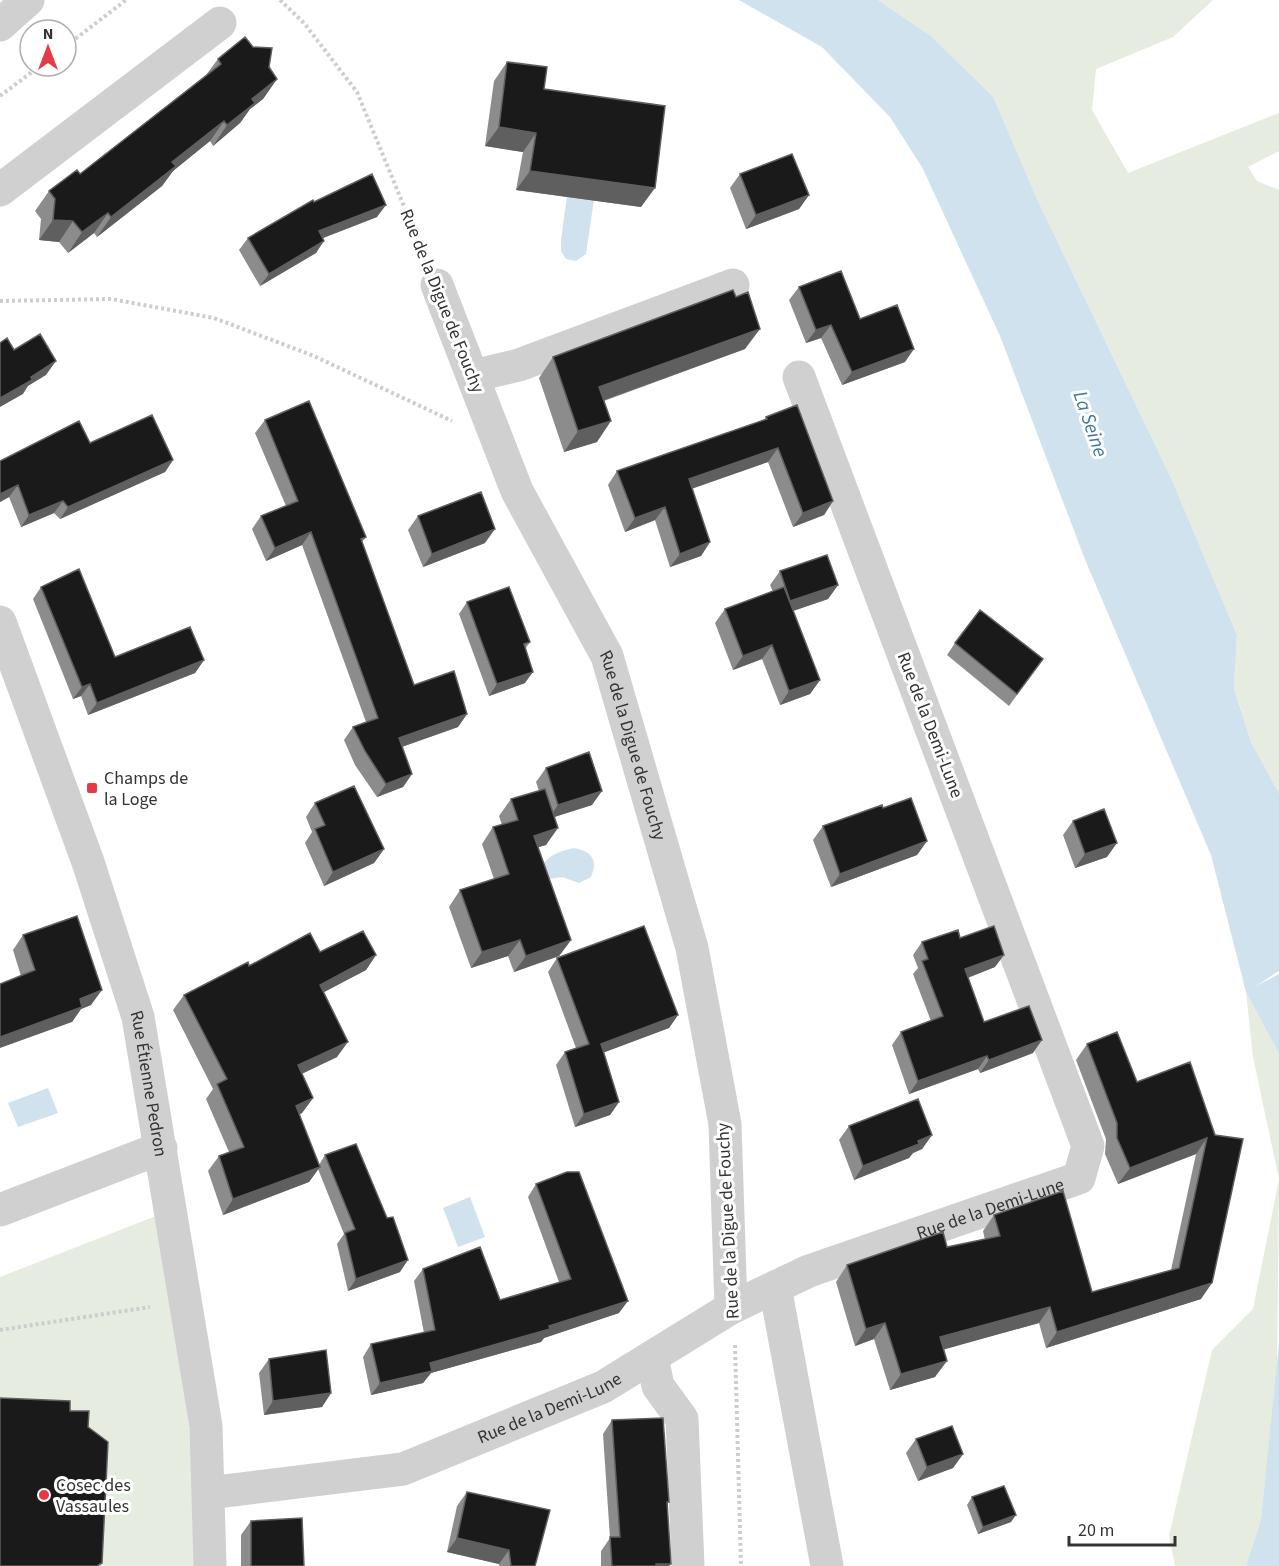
<svg xmlns="http://www.w3.org/2000/svg" width="1279" height="1566" font-family="'Source Sans 3',sans-serif">
  <style>
    .green { fill: #e6ecdf }
    .water { fill: #cfe2ee }
    .lines { fill: none; stroke-linecap: round; stroke-linejoin: round }
    .path { stroke: #cdcdcd; stroke-width: 4; stroke-dasharray: 3 3; stroke-linecap: butt }
    .minor { stroke: #d0d0d0; stroke-width: 33 }
    .wall { fill: #8c8c8c }
    .shaded-wall { fill: #5f5f5f }
    .building { fill: #1a1a1a; stroke: #5f5f5f; stroke-width: 1.5 }
    .poi-dot { fill: #e63946; stroke: #fff; stroke-width: 2 }
    .labels { text-anchor: middle; dominant-baseline: central; stroke-width: 6; stroke-linejoin: round; paint-order: stroke }
    .street-label { font-size: 18px; fill: #333; stroke: #fff }
    .poi-label { font-size: 18px; fill: #333; stroke: #fff; text-anchor: start }
    .water-label { font-size: 20px; font-style: italic; fill: #3f7597; stroke: #fff }
  </style>
  <rect width="100%" height="100%" fill="#fff"/>
  <path class="green" d="M878 0H1213L1173 37 1096 69 1092 110 1128 173 1279 113V151L1248 167 1257 181 1279 190V793L1251 742 1234 687 1237 635 1172 480 1037 199 993 98 931 36Z
    M1246 992 1279 1054V1179L1253 1057Z
    M1279 1179 1277 1372 1261 1519 1246 1566H1175L1169 1536 1212 1350 1253 1309Z
    M156 1216 207 1538 206 1566H0V1277Z"/>
  <path class="water" d="M739 0H878L931 36 993 97 1037 199 1172 480 1237 635 1234 688 1251 742 1279 793V971L1256 986 1279 974V1054L1246 992 1211 855 1086 562 1000 336 923 169 890 117 822 47Z
    M567 196 594 199 586 254 576 261 566 259 561 251V240Z
    M574 848C592 851 598 860 591 877L579 883 562 877 549 879 542 867C548 854 562 851 574 848Z
    M48 1088 58 1113 18 1127 8 1103Z
    M470 1197 485 1237 458 1247 443 1208Z
    M1279 1343V1566H1246L1261 1519Z"/>
  <g class="lines">
    <path class="path" d="M280 0 304 23 357 92 424 255
      M66 46 126 0
      M0 96 40 66
      M0 301 111 299 214 318 314 356 452 421
      M0 1330 150 1307
      M735 1345 741 1566"/>
    <g class="minor">
      <path d="M0 25 28 0"/>
      <path d="M0 190 220 23"/>
      <path id="s1" d="M437 285 517 491 607 656 692 948 725 1124 731 1308"/>
      <path d="M473 376 519 365 733 285"/>
      <path id="s2" d="M0 622 88 862 138 1017 206 1426 210 1566"/>
      <path d="M0 1210 161 1148"/>
      <path d="M775 1287 827 1566"/>
      <path d="M652 1357 658 1386 682 1419 688 1566"/>
      <path id="s3" d="M209 1493 403 1469 603 1387 731 1308 809 1271 1079 1178 1088 1146 799 377"/>
    </g>
  </g>
  <path class="wall" d="M218 59 269 67 277 79 263 99 250 109 240 123 213 146 210 141 173 171 162 186 97 237 94 233 68 253 59 242 39 240 41 219 35 211 49 191 80 174 206 75Z
    M507 62 544 89 641 207 516 190 523 152 485 146 494 81Z
    M740 174 809 195 799 209 746 229 730 188Z
    M314 202 377 217 323 238 316 253 260 286 239 250 248 238Z
    M799 287 860 319 905 362 842 385 821 338 806 343 789 300Z
    M745 349 604 401 597 442 564 452 539 378 553 357Z
    M766 417 833 501 824 515 793 527 768 462 692 488 710 542 701 556 670 567 655 520 625 532 608 485 617 471 764 420Z
    M265 420 366 537 362 542 414 685 467 714 458 727 402 747 412 774 403 787 377 797 355 765 344 740 353 727 366 722 302 545 266 561 252 529 261 516 286 506 255 433Z
    M90 443 173 460 165 472 60 519 54 513 21 527 9 497 0 502V461Z
    M418 516 485 543 423 567 408 530Z
    M780 571 838 585 828 599 793 611 820 680 810 694 780 705 762 659 733 670 715 623 725 609 773 592 770 585Z
    M41 587 115 657 204 660 195 673 88 715 81 696 73 699 33 599Z
    M467 602 530 642 525 649V683L489 696 459 614Z
    M955 643 1043 659 1009 706 947 655Z
    M546 768 592 805 554 817 546 845 538 847 571 940 559 956 514 972 508 956 471 968 449 907 460 890 494 879 482 844 493 827 502 825 499 816 511 799 539 791 536 782Z
    M315 803 384 849 374 863 324 886 305 843 312 832 306 817Z
    M883 808 927 841 917 855 831 887 813 840 823 826Z
    M1073 821 1107 857 1075 868 1063 835Z
    M23 935 91 1005 81 1009 72 1022 21 976 13 950Z
    M960 938 995 967 968 978 984 1022 1033 1053 980 1073 978 1069 909 1094 892 1045 901 1032 931 1021 913 974 918 968 913 955 922 942Z
    M320 952 376 955 366 970 324 992 337 1057 302 1074 313 1098 302 1113 299 1115 319 1165 325 1155 400 1272 348 1291 337 1244 344 1234 318 1169 309 1182 223 1215 208 1171 219 1156 229 1152 206 1099 213 1089 173 1010 184 995 249 966Z
    M557 958 678 1015 669 1028 604 1052 619 1102 610 1115 575 1127 556 1065 565 1052 576 1048 548 972Z
    M1087 1044 1137 1082 1215 1135 1201 1299 1046 1348 1039 1323 943 1349 935 1377 890 1390 874 1339 855 1346 836 1282 847 1265 985 1240 983 1231 994 1215 1092 1292 1171 1270 1196 1154 1118 1184 1105 1154 1106 1139 1076 1060Z
    M849 1126 932 1135 922 1149 913 1153 909 1158 854 1180 839 1140Z
    M536 1184 619 1313 544 1338 541 1342 431 1373 423 1383 371 1395 363 1357 371 1344 424 1333 414 1281 423 1269 500 1300 559 1282 528 1197Z
    M269 1359 331 1393 322 1407 264 1415 259 1373Z
    M612 1420 669 1502 667 1505 669 1566H601V1551L610 1538 603 1434Z
    M916 1439 963 1454 953 1468 918 1481 906 1453Z
    M467 1492 535 1566H499V1564L447 1552 457 1506Z
    M972 1497 1011 1522 978 1534 967 1505Z
    M251 1521 304 1566H241V1535Z"/>
  <path class="shaded-wall" d="M277 79 263 99 250 109 240 123 213 146 227 125 252 99Z
    M224 121 210 141 173 171 162 186 97 237 111 217 172 162Z
    M499 127 536 133 523 152 485 146Z
    M530 171 655 188 641 207 516 190Z
    M809 195 799 209 746 229 756 215Z
    M386 205 377 217 310 243 319 231Z
    M108 213 94 233 68 253 82 232Z
    M53 220 73 221 59 242 39 240Z
    M324 241 316 253 260 286 269 274Z
    M831 325 821 338 806 343 816 330Z
    M760 329 745 349 585 407 599 387Z
    M914 349 905 362 842 385 852 372Z
    M56 361 46 375 28 386 23 394 0 407V398L31 377Z
    M611 421 597 442 564 452 578 431Z
    M778 448 768 462 680 493 689 479Z
    M173 460 165 472 60 519 68 507Z
    M18 485 9 497 0 502V494Z
    M63 501 54 513 21 527 29 515Z
    M833 501 824 515 793 527 803 513Z
    M665 507 655 520 625 532 635 518Z
    M495 529 485 543 423 567 432 554Z
    M311 532 302 545 266 561 275 548Z
    M710 542 701 556 670 567 680 554Z
    M838 585 828 599 781 615 790 601Z
    M772 645 762 659 733 670 743 656Z
    M204 660 195 673 88 715 97 703Z
    M533 672 525 683 489 696 497 684Z
    M820 680 810 694 780 705 789 691Z
    M90 684 81 696 73 699 82 687Z
    M467 714 458 727 390 751 399 738Z
    M412 774 403 787 377 797 386 784Z
    M602 791 592 805 548 819 558 805Z
    M558 828 546 845 522 852 534 836Z
    M927 841 917 855 831 887 840 874Z
    M1117 843 1107 857 1075 868 1085 854Z
    M384 849 374 863 324 886 333 872Z
    M520 940 508 956 471 968 482 952Z
    M571 940 559 956 514 972 526 956Z
    M376 955 366 970 309 1000 320 985Z
    M1004 955 995 967 956 982 965 969Z
    M102 990 91 1005 81 1009 72 1022 0 1048V1037L80 999Z
    M678 1015 669 1028 592 1057 601 1044Z
    M1042 1040 1033 1053 980 1073 989 1060Z
    M348 1042 337 1057 288 1080 298 1065Z
    M987 1056 978 1069 909 1094 918 1081Z
    M313 1098 302 1113 285 1121 296 1106Z
    M619 1102 610 1115 575 1127 584 1114Z
    M932 1135 922 1149 913 1153 909 1158 854 1180 863 1166 918 1141Z
    M1207 1138 1196 1154 1118 1184 1130 1168Z
    M320 1167 309 1182 223 1215 233 1199Z
    M408 1260 400 1272 348 1291 356 1279Z
    M1212 1283 1201 1299 1046 1348 1057 1332Z
    M628 1301 619 1313 544 1338 541 1342 431 1373 423 1383 371 1395 380 1383 430 1363 549 1326Z
    M1050 1307 1039 1323 928 1354 940 1337Z
    M885 1323 874 1339 855 1346 866 1329Z
    M947 1361 935 1377 890 1390 901 1374Z
    M331 1393 322 1407 264 1415 273 1401Z
    M963 1454 953 1468 918 1481 927 1467Z
    M1016 1515 1011 1522 978 1534 983 1527Z
    M457 1538 509 1550 499 1564 447 1552Z
    M656 1564H671L669 1566H654Z"/>
  <path class="building" d="M245 37 253 47 272 48 269 67 277 79 252 99 255 103 227 125 224 121 172 162 176 166 111 217 108 213 82 232 73 221 53 220 55 199 49 191 77 170 80 174 221 64 218 59Z
    M507 62 547 67 544 89 665 106 655 188 530 171 536 133 499 127Z
    M792 154 809 195 756 215 740 174Z
    M372 174 386 205 319 231 324 241 269 274 248 238 313 200 314 202Z
    M841 271 860 319 897 305 914 349 852 372 831 325 816 330 799 287Z
    M733 290 736 297 748 292 760 329 599 387 611 421 578 431 553 357Z
    M40 334 56 361 31 377 32 380 0 398V343L7 338 14 350Z
    M309 401 366 537 361 539 414 685 454 671 467 714 399 738 412 774 386 784 365 751 353 727 378 718 311 532 275 548 261 516 298 501 265 420Z
    M797 405 833 501 803 513 778 448 689 479 710 542 680 554 665 507 635 518 617 471 767 419 766 417Z
    M152 415 173 460 68 507 63 501 29 515 18 485 0 494V461L79 421 90 443Z
    M481 492 495 529 432 554 418 516Z
    M827 555 838 585 790 601 780 571Z
    M79 569 115 657 190 627 204 660 97 703 90 684 82 687 41 587Z
    M509 587 530 642 524 644 533 672 497 684 467 602Z
    M784 587 820 680 789 691 772 645 743 656 725 609Z
    M980 610 1043 659 1017 694 955 643Z
    M589 752 602 791 558 805 546 768Z
    M354 786 384 849 333 872 315 829 325 825 315 803Z
    M545 789 558 828 534 836 571 940 526 956 520 940 482 952 460 890 509 874 493 827 518 820 511 799Z
    M911 798 927 841 840 874 823 826 882 805 883 808Z
    M1104 809 1117 843 1085 854 1073 821Z
    M77 916 102 990 80 999 82 1007 0 1037V984L35 970 23 935Z
    M644 926 678 1015 601 1044 619 1102 584 1114 565 1052 589 1044 557 958Z
    M994 926 1004 955 965 969 984 1022 1029 1006 1042 1040 989 1060 987 1056 918 1081 901 1032 943 1016 922 961 928 959 922 942 958 930 960 938Z
    M363 931 376 955 320 985 348 1042 298 1065 313 1098 296 1106 320 1167 233 1199 219 1156 244 1147 217 1084 227 1079 184 995 248 962 249 966 310 933 320 952Z
    M1117 1032 1137 1082 1190 1062 1215 1135 1243 1139 1212 1283 1057 1332 1050 1307 940 1337 947 1361 901 1374 885 1323 866 1329 847 1265 943 1232 947 1247 1000 1236 994 1215 1063 1191 1092 1292 1179 1268 1207 1138 1130 1168 1117 1138V1123L1087 1044Z
    M918 1099 932 1135 918 1141 919 1144 863 1166 849 1126Z
    M356 1144 387 1218 393 1217 408 1260 356 1279 345 1233 355 1229 325 1155Z
    M567 1172H579L628 1301 549 1326 550 1329 430 1363 432 1371 380 1383 371 1344 435 1330 423 1269 480 1247 500 1300 571 1279 536 1184Z
    M326 1350 331 1393 273 1401 269 1359Z
    M0 1398 70 1401V1411H89L88 1427 108 1442 102 1563 97 1566H0Z
    M663 1418 669 1502H667L671 1564H656V1566H612L610 1537H620L612 1420Z
    M952 1426 963 1454 927 1467 916 1439Z
    M1004 1486 1016 1515 983 1527 972 1497Z
    M467 1492 550 1510 535 1566H511L509 1550 457 1538Z
    M302 1518 304 1566H251V1521Z"/>
  <g class="poi-dot">
    <rect x="86" y="782" width="12" height="12" rx="3"/>
    <circle cx="44" cy="1495" r="6"/>
  </g>
  <g class="labels">
    <g class="street-label">
      <text transform="translate(442 301) rotate(68)">Rue de la Digue de Fouchy</text>
      <text transform="translate(930 725) rotate(69)">Rue de la Demi-Lune</text>
      <text stroke="none"><textPath href="#s1" startOffset="502">Rue de la Digue de Fouchy</textPath></text>
      <text stroke="none"><textPath href="#s2" startOffset="486">Rue Étienne Pedron</textPath></text>
      <text stroke="none"><textPath href="#s3" startOffset="840">Rue de la Demi-Lune</textPath></text>
      <text transform="translate(728 1221) rotate(-93)">Rue de la Digue de Fouchy</text>
      <text stroke="none"><textPath href="#s3" startOffset="354">Rue de la Demi-Lune</textPath></text>
    </g>
    <g class="poi-label">
      <text x="104" y="778">Champs de<tspan x="104" dy="21">la Loge</tspan></text>
      <text x="56" y="1485">Cosec des<tspan x="56" dy="21">Vassaules</tspan></text>
    </g>
    <g class="water-label">
      <text transform="translate(1090 424) rotate(71)">La Seine</text>
    </g>
  </g>
  <g transform="translate(48 48)"><circle r="28" fill="#ffffff" stroke="#adadad" stroke-width="1.5"/>
  <path d="M0-4.5L10 22L0 15L-10 22Z" fill="#e63946"/>
  <text y="-9" font-size="16" font-weight="bold" text-anchor="middle" fill="#333333">N</text>
  </g>
  <path d="M1069 1536v9h106v-9" fill="none" stroke="#333333" stroke-width="3"/>
  <text x="1078" y="1536" font-size="18" fill="#333333" stroke="#ffffff" stroke-width="4.5" paint-order="stroke">20 m</text>
</svg>
